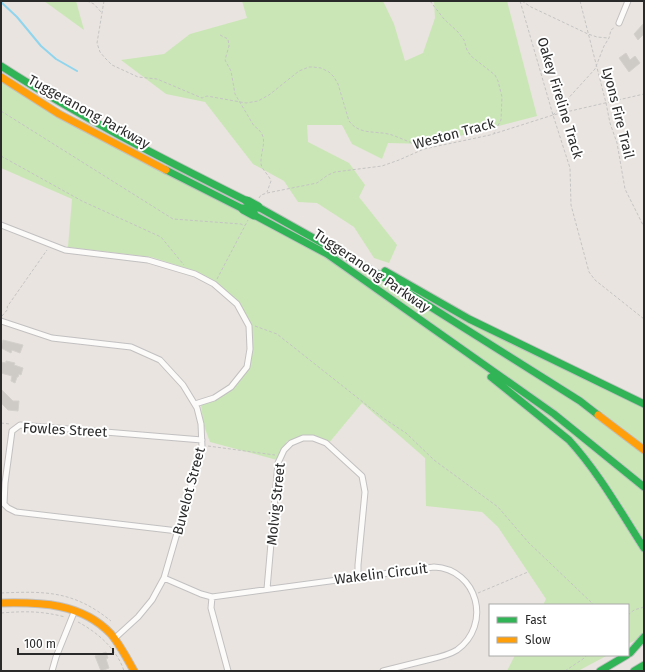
<svg xmlns="http://www.w3.org/2000/svg" width="645" height="672" font-family="'Fira Sans',sans-serif">
  <style>
    .green { fill: #cae6b6 }
    .lines { fill: none; stroke-linecap: round; stroke-linejoin: round }
    .stream { stroke: #8fd5ee; stroke-width: 2 }
    .building { fill: #cecac6; stroke: #d4d0cb }
    .street-casing { stroke: #c2c0c1; stroke-width: 7 }
    .fast-casing { stroke: #c2c0c1; stroke-width: 9 }
    .slow-casing { stroke: #c2c0c1; stroke-width: 9 }
    .path { stroke: #c5c4c4; stroke-width: 1; stroke-dasharray: 3 2; stroke-linecap: butt }
    .street { stroke: #fcfbfa; stroke-width: 5 }
    .fast { stroke: #30b455; stroke-width: 7 }
    .slow { stroke: #ff9f0a; stroke-width: 7 }
    .fast-bridge-casing { stroke: #c4c3c1; stroke-width: 11; stroke-linecap: butt }
    .fast-bridge { stroke: #30b455; stroke-width: 9 }
    .labels { text-anchor: middle; dominant-baseline: central; stroke-width: 4; stroke-linejoin: round; paint-order: stroke }
    .street-label { font-size: 14px; fill: #2a2a2a; stroke: #fff }
  </style>
  <rect width="100%" height="100%" fill="#e9e4df"/>
  <path class="green" d="M44 1H76L84 30Z
    M242 1H383L394 24 405 61 423 53 435 18 434 1H507L537 116 429 144 388 143 382 159 352 144 342 125H307L308 142 349 163 365 185 359 197 397 245 389 263 374 258 354 227 317 203 298 202 284 181 253 164 205 102 166 94 121 60 164 54 190 34 247 18Z
    M1 78 49 111 329 259 413 290 644 408V636L628 644V605H543L546 599 498 527 482 512 426 506 425 458 362 403 328 444 318 437H305L287 441 277 460 210 442 204 426 201 405 215 400 248 367 251 325 238 303 216 282 195 271 151 257 68 247 72 199 1 168Z
    M515 655H608L578 671H507Z"/>
  <g class="lines">
    <path class="stream" d="M1 2 17 17 41 46 56 59 77 71"/>
  </g>
  <path class="building" d="M644 23V36L643 35 638 40 634 34Z
    M626 53 630 60 635 56 640 63 629 72 619 58Z
    M3 340 23 345 20 353 12 350 11 353 1 348Z
    M6 361 15 363 14 365 23 368 21 375 19 374 18 377H17L15 383 11 381 12 376 1 373V362L6 363Z
    M1 389 13 401H19L18 411 8 410 1 403Z
    M106 652 108 658 106 659 109 668 101 671 95 656Z"/>
  <g class="lines">
    <g class="street-casing">
      <path id="street" d="M619 23 628 1
        M1 225 65 250 148 260 195 274 214 284 237 304 249 326 250 349 247 367 231 387 214 398 195 404
        M1 321 52 338 131 347 160 360 183 385 197 408 201 424 202 447 164 578 152 600 138 617 115 638
        M178 531 16 512 8 508 4 504 5 483 12 431 20 425 202 440
        M164 578 201 594 212 597 434 567C478 569 492 625 457 650 449 655 440 657 431 659 415 663 399 667 383 671
        M267 589 278 463 284 450 291 443 303 438H313L326 443 362 476 365 492 358 565V577
        M212 597 211 608 228 671
        M52 671 56 657 75 610"/>
    </g>
    <g class="fast-casing">
      <path id="fast" d="M1 66C80 117 163 159 247 201
        M166 170 243 209
        M258 207 383 277 580 401 598 415
        M254 215 327 254 554 414 644 487
        M385 271 469 319 644 404
        M491 377 569 440C599 473 620 511 644 548
        M630 653 644 637
        M600 671 627 655
        M634 671 644 665"/>
    </g>
    <g class="slow-casing">
      <path id="slow" d="M1 77 59 114 166 170
        M598 415 644 450
        M1 603C40 602 82 603 111 634 120 645 127 658 134 671"/>
    </g>
    <path class="path" d="M87 1 94 4 101 12
      M104 1 97 43 100 52 105 58 112 65 138 77 157 79 202 98 207 96 246 103 258 101 269 95 299 71 309 67H313L321 68 329 72 334 77 338 84 349 121C360 136 377 130 392 135 403 139 414 144 424 148
      M430 1 444 19 458 32 464 40 467 50 471 56 495 75 498 81 502 97 501 120 494 133
      M520 1 553 115 570 168 571 205 589 272 595 280 644 319
      M522 1 531 7 588 34 597 37 608 38
      M580 1 606 103 610 123 617 143 625 189 644 227
      M220 35 228 39 229 46 225 60 231 71 235 94 254 126C271 137 260 149 261 164 262 170 269 175 271 181L267 192
      M1 111 173 219 241 224 245 226
      M553 115 595 69 604 46 609 38 611 30 615 27
      M1 156 82 201 161 237 184 265
      M259 198 261 195 267 193 317 183 328 175 335 172 382 166 399 160 424 149 490 135 553 115 644 94
      M217 279 248 220
      M2 316 8 309 7 307 47 250
      M255 326 277 334 383 418 406 433 434 460 498 507 528 542 594 605
      M1 423 10 424
      M208 446 275 455
      M1 593C46 591 74 591 111 621
      M478 593 528 572
      M1 613C25 611 42 611 65 617
      M628 615 634 610 644 607
      M78 622C97 632 117 649 124 671
      M565 671 583 659 587 655"/>
    <use href="#street" class="street"/>
    <use href="#fast" class="fast"/>
    <use href="#slow" class="slow"/>
    <g class="fast-bridge-casing">
      <path id="fast-bridge" d="M247 201 258 207
        M243 209 254 215"/>
    </g>
    <use href="#fast-bridge" class="fast-bridge"/>
  </g>
  <g class="labels">
    <g class="street-label">
      <text transform="translate(560 98) rotate(73)">Oakey Fireline Track</text>
      <text transform="translate(89 112) rotate(29)">Tuggeranong Parkway</text>
      <text transform="translate(618 113) rotate(76)">Lyons Fire Trail</text>
      <text transform="translate(454 134) rotate(-15)">Weston Track</text>
      <text transform="translate(372 271) rotate(34)">Tuggeranong Parkway</text>
      <text transform="translate(65 430) rotate(3)">Fowles Street</text>
      <text transform="translate(189 491) rotate(-75)">Buvelot Street</text>
      <text transform="translate(276 504) rotate(-84)">Molvig Street</text>
      <text transform="translate(381 574) rotate(-7)">Wakelin Circuit</text>
    </g>
  </g>
  <rect width="645" height="672" fill="none" stroke="#2a2a2a" stroke-width="4"/>
  <rect x="489" y="604" width="140" height="52" fill="#ffffff" stroke="#aaaaaa"/>
  <rect x="497" y="617" width="20" height="6" fill="#30b455" stroke="#aaaaaa"/>
  <text x="525" y="624" font-size="12" fill="#2a2a2a">Fast</text>
  <rect x="497" y="637" width="20" height="6" fill="#ff9f0a" stroke="#aaaaaa"/>
  <text x="525" y="644" font-size="12" fill="#2a2a2a">Slow</text>
  <path d="M18 648v6h95v-6" fill="none" stroke="#2a2a2a" stroke-width="2"/>
  <text x="24" y="648" font-size="12" fill="#2a2a2a" stroke="#ffffff" stroke-width="3" paint-order="stroke">100 m</text>
</svg>
